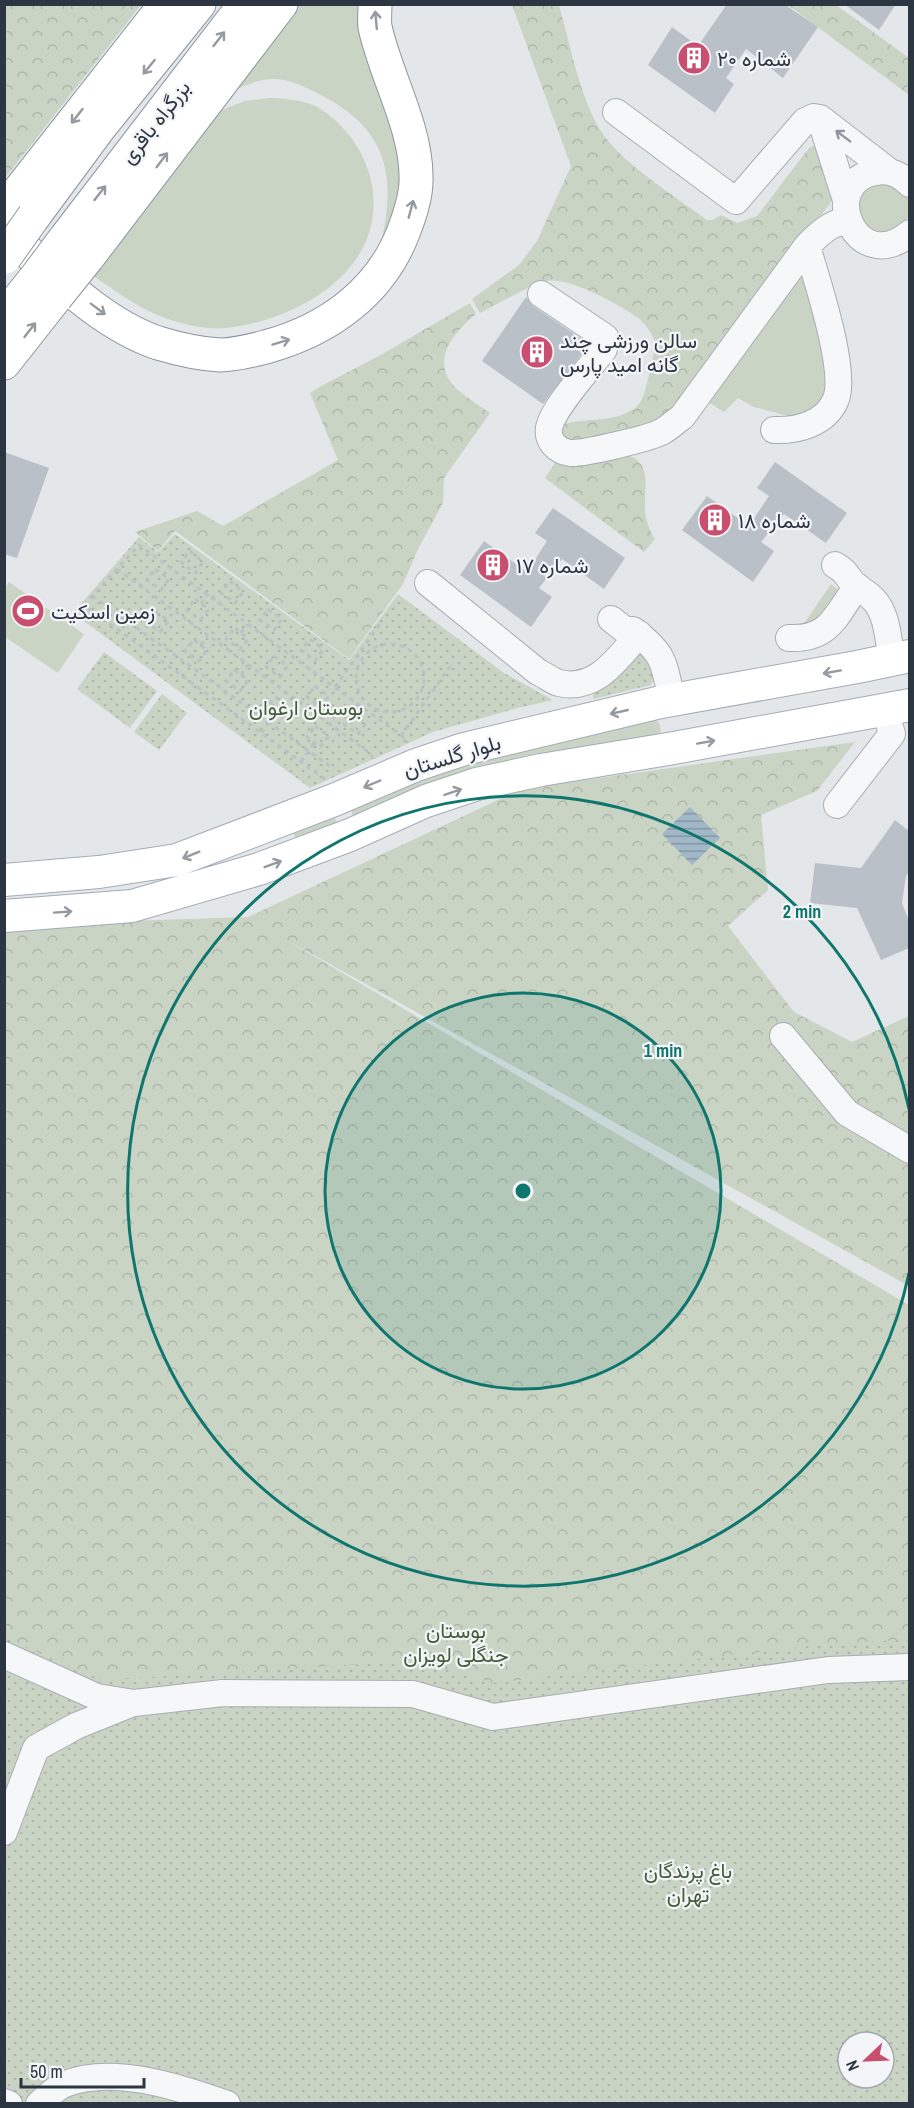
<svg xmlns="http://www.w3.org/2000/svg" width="914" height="2108" font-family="'Archivo Narrow',Vazirmatn,sans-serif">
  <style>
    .green { fill: #cad4c4 }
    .forest { fill: url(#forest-crowns); fill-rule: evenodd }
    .park { fill: url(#park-dots); fill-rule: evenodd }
    .water { fill: url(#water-rules) }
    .building { fill: #bac0c7 }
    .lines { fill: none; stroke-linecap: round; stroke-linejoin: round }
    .minor-casing { stroke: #a8aeb4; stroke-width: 28 }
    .major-casing { stroke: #a3acb6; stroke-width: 34 }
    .highway-casing { stroke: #8b96a0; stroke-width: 35 }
    .path { stroke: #bdc1c6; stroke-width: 3; stroke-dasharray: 4.5 4.5; stroke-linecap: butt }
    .minor { stroke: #f6f7f9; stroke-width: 26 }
    .major { stroke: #fff; stroke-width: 32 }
    .highway { stroke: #fff; stroke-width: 33 }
    .highway-bridge-casing { stroke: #8b96a0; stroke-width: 35; stroke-linecap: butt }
    .highway-bridge { stroke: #fff; stroke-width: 33 }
    .oneway { stroke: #959aa0 }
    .oneway2 { stroke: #90969e }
    .ring { fill: none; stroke: #0f766e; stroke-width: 3 }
    .labels { text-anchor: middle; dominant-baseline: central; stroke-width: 4.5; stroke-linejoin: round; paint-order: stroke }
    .poi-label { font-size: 21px; fill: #2b3642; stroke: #f3f5f8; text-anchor: start }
    .street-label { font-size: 21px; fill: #2b3642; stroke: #f3f5f8 }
    .park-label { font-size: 21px; fill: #445d39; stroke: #f3f5f8 }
    .centre { fill: #0f766e; stroke: #f3f5f8; stroke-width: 3 }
    .ring-label { font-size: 18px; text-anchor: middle; font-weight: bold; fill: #0f766e; stroke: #f3f5f8; stroke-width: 4.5; stroke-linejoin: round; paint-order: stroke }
  </style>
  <defs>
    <pattern id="forest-crowns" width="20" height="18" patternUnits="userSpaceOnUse" patternTransform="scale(1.5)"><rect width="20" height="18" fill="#cad4c4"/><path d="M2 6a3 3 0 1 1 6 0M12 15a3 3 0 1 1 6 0" fill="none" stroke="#aeb7aa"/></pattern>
    <pattern id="park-dots" width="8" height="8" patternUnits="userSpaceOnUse" patternTransform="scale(1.5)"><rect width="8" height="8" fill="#cad4c4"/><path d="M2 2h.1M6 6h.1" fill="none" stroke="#aeb7aa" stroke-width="1.8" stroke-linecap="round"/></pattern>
    <pattern id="water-rules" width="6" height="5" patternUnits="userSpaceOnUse" patternTransform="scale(1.5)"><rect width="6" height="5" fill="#a0b8c8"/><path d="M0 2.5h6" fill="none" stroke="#8396a4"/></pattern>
  </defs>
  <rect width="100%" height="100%" fill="#e3e7ea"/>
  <path class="green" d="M290 5H366L408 173 380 247C397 177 389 129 319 94 302 85 283 76 263 80 247 83 230 93 216 99Z
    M269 98C284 98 299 100 313 105 321 108 329 115 336 121 367 149 383 195 368 236 348 291 281 322 226 328 209 330 185 325 168 319 138 309 112 288 86 271L219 111 245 101Z
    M877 180 903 190 908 198V216L904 225 889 236 863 230 856 196Z
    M805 253 821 314 828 400 796 418 754 407 738 398 724 412 702 398Z
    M9 582 84 634 58 673 5 637V589Z
    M831 584 841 592 818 623 801 628Z
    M652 718C660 721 662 728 660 736L355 818 352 814V809L434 771Z
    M333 814 339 826 296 840 294 834 296 827Z"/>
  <path class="forest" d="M5 4 141 5 5 178 4 5Z
    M512 5H559C570 44 580 98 601 131 621 163 676 197 707 220H713L721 215 737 223 757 216 809 148 815 145 834 198 676 412 651 426 563 444 560 425C584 417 613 424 635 408 644 401 646 386 649 375 651 363 658 346 652 335 649 330 643 321 638 318 619 304 568 276 546 281 529 285 497 305 480 313L472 299 519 265 537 241 571 166Z
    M788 5H836L909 58V95Z
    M470 303 476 314C451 335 428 364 459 391 469 399 480 406 490 413L444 478 443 503 419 547 403 584 349 659 175 531 158 551 135 532 197 511 223 526 338 460 310 393 323 385 379 356Z
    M623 454C653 460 644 485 645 508 645 519 649 529 655 539L644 552 545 478 555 463 577 464Z
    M855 742 817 791 761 815 768 890 728 926 794 1012 852 1042 909 1016V1286L283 938 909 1305V2103H5L4 925 248 917 521 789ZM848 2042H884V2078H848Z"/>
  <path class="park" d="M175 534 349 660 398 594 504 673 553 700 518 708 433 732 310 788 73 613 139 537 158 552Z
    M104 652 157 691 130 728 77 689Z
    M635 652H641L649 661 653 680 651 685 593 699V691C615 682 622 672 635 652Z
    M162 694 187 713 159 750 134 732Z
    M4 1635 14 1642 103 1680 415 1661 493 1683 835 1643 909 1640V2103H5ZM848 2042H884V2078H848Z"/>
  <path class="water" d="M690 807 720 838 692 865 662 834Z"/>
  <path class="building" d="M727 4H784L818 27 783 78 746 49 726 78 734 84 715 113 648 65 672 27 698 46Z
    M844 4H896L879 30Z
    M526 297 533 306 589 344 543 404 482 361Z
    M4 452 49 468 17 558 4 554Z
    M775 462 847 513 826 543 784 514 761 542 774 551 753 582 682 530 707 496 749 526 769 496 757 488Z
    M553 508 625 558 604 589 562 559 539 588 552 597 531 627 460 575 484 541 527 572 547 541 535 533Z
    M895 820 909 831V872L906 876 902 903 909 921V948L881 960 857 908 810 903 815 863 861 868Z"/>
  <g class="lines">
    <g class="minor-casing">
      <path id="minor" d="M616 112 736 201 805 121 814 117 820 118
        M910 184C901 175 889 169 876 172 816 182 856 279 910 233
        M846 200 820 118 890 172
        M541 294 605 337 604 349C590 368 553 407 549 428 547 441 557 451 570 453 583 454 652 438 663 431 670 427 676 421 682 417L807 246C820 233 829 224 847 220
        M774 430C797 431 826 424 836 399 847 369 816 278 807 246
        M835 565C845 571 846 574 852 582 858 589 868 593 874 600 888 615 888 641 892 660
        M428 583 538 672C545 675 552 681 559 683 596 692 618 658 639 634
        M611 619 625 630H633C666 655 663 662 672 700
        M789 638C830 640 836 615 857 586
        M837 805 892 734 885 710
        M783 1036 847 1113 910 1150
        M4 1655 97 1697 134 1703 223 1693 413 1694 493 1717 828 1670 910 1667
        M4 1832 36 1748 76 1726 133 1703
        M4 2102 9 2104
        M39 2104C47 2097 55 2088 65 2084 113 2065 179 2087 227 2104"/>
    </g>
    <g class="major-casing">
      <path id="major" d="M4 880 99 872 177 860 334 800 416 765 464 749 661 702 857 667 910 656
        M4 916 132 906 259 869 350 835 426 801 477 784 541 770 668 749 910 705"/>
    </g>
    <g class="highway-casing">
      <path id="highway" d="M4 210 166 4
        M34 216 99 128 199 4
        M4 231C51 271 99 323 158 343 178 349 200 354 220 355 237 355 254 350 269 346 329 329 380 292 403 233 410 215 417 195 416 176 416 127 385 74 375 27 374 20 375 12 375 4
        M64 240 245 4
        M88 257 281 4
        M4 317 34 280
        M4 363 56 297"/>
    </g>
    <path class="path" d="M190 551 203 562 195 573 181 562Z
      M117 569 371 754 373 759
      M155 569 169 579 161 590 147 580Z
      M230 581 243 592 235 603 221 593Z
      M92 596 334 769
      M195 599 209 609 200 620 187 610Z
      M201 604 208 594
      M268 609 282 619 274 630 260 620Z
      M155 611 169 621 160 632 146 622Z
      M235 628 248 639 240 649 226 639Z
      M241 633 247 624
      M310 639 323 649 315 661 301 650Z
      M194 640 207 650 199 661 185 651Z
      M356 678a34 34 0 1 1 68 0a34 34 0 1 1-68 0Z
      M201 645 208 636
      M274 656 288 666 280 677 266 667Z
      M234 670 248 680 240 691 226 681Z
      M241 675 247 665
      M315 686 329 696 320 707 307 697Z
      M335 687 382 621
      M275 697 289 707 280 719 267 708Z
      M352 713 366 723 358 734 344 724Z
      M315 726 329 736 320 747 307 737Z
      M261 733 274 714
      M401 736 451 665
      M301 762 314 743
      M325 779 84 605 139 545 406 739 407 743"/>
    <use href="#minor" class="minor"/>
    <use href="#major" class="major"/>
    <use href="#highway" class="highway"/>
    <g class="highway-bridge-casing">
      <path id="highway-bridge" d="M5 257 34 216
        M34 280 64 240
        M56 297 88 257"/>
    </g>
    <use href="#highway-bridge" class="highway-bridge"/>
  </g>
  <defs><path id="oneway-shaft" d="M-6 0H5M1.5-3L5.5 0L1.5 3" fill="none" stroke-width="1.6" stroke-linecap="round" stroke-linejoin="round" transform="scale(1.5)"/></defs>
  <g class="oneway">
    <use href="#oneway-shaft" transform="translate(376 20) rotate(-95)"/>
    <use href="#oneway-shaft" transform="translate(219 39) rotate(-52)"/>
    <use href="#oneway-shaft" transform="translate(149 67) rotate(129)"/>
    <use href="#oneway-shaft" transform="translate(77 116) rotate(128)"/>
    <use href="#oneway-shaft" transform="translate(162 160) rotate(-53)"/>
    <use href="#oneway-shaft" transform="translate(100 193) rotate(-52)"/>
    <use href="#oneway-shaft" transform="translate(411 209) rotate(-75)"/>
    <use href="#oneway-shaft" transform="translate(98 309) rotate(37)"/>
    <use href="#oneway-shaft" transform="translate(30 330) rotate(-52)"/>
    <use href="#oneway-shaft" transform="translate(281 342) rotate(-17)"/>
    <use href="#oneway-shaft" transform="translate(832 672) rotate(170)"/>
    <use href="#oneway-shaft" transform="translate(619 712) rotate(167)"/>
    <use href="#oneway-shaft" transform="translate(706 742) rotate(-10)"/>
    <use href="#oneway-shaft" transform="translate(372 784) rotate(157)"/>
    <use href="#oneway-shaft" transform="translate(453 792) rotate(-19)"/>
    <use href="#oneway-shaft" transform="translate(191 855) rotate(158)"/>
    <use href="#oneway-shaft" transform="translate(273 864) rotate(-21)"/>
    <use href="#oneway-shaft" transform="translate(63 912) rotate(-4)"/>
  </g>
  <use class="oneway2" href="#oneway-shaft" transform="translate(843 136) rotate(-143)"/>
  <circle cx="523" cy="1191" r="198" fill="#0f766e" fill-opacity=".12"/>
  <g class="ring">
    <circle cx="523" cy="1191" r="198"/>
    <path d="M909 1273A395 395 0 1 1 909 1109"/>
  </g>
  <defs>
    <g id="building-disc" transform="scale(1.725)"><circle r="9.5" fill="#c84f6f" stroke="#f3f5f8"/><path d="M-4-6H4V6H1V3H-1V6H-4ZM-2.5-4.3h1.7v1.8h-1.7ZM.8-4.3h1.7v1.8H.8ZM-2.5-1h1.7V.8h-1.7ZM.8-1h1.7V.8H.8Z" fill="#fff"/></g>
    <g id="stadium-disc" transform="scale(1.725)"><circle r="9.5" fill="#c84f6f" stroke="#f3f5f8"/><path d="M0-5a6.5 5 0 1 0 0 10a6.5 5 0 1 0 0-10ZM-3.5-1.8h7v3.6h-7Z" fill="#fff"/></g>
  </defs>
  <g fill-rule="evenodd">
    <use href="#building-disc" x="694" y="58"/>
    <use href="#building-disc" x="537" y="352"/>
    <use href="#building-disc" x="715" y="520"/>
    <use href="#building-disc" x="493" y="565"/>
    <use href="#stadium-disc" x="28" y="611"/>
  </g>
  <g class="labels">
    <g class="poi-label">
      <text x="717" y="58">شماره ۲۰</text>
      <text x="560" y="340">سالن ورزشی چند<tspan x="560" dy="24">گانه امید پارس</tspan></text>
      <text x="738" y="520">شماره ۱۸</text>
      <text x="516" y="565">شماره ۱۷</text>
      <text x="51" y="611">زمین اسکیت</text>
    </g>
    <g class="street-label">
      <text transform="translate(155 122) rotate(-52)">بزرگراه باقری</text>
      <text transform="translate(452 756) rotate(-17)">بلوار گلستان</text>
    </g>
    <g class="park-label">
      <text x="306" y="707">بوستان ارغوان</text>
      <text x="456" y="1630">بوستان<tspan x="456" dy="24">جنگلی لویزان</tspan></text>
      <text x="688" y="1870">باغ پرندگان<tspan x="688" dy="24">تهران</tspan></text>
    </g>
  </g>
  <circle cx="523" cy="1191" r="9" class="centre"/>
  <g class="ring-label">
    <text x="802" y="918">2 min</text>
    <text x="663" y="1057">1 min</text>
  </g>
  <rect width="914" height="2108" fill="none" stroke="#2b3642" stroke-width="12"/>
  <g transform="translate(866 2060) rotate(247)"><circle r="28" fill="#f3f5f8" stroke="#a3a9af" stroke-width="1.5"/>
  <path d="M0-4.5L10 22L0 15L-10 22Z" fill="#c84f6f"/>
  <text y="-9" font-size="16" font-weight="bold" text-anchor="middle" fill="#2b3642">N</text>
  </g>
  <path d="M21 2078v9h123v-9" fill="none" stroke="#2b3642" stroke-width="3"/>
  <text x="30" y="2078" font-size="18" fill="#2b3642" stroke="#f3f5f8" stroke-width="4.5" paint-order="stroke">50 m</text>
</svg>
